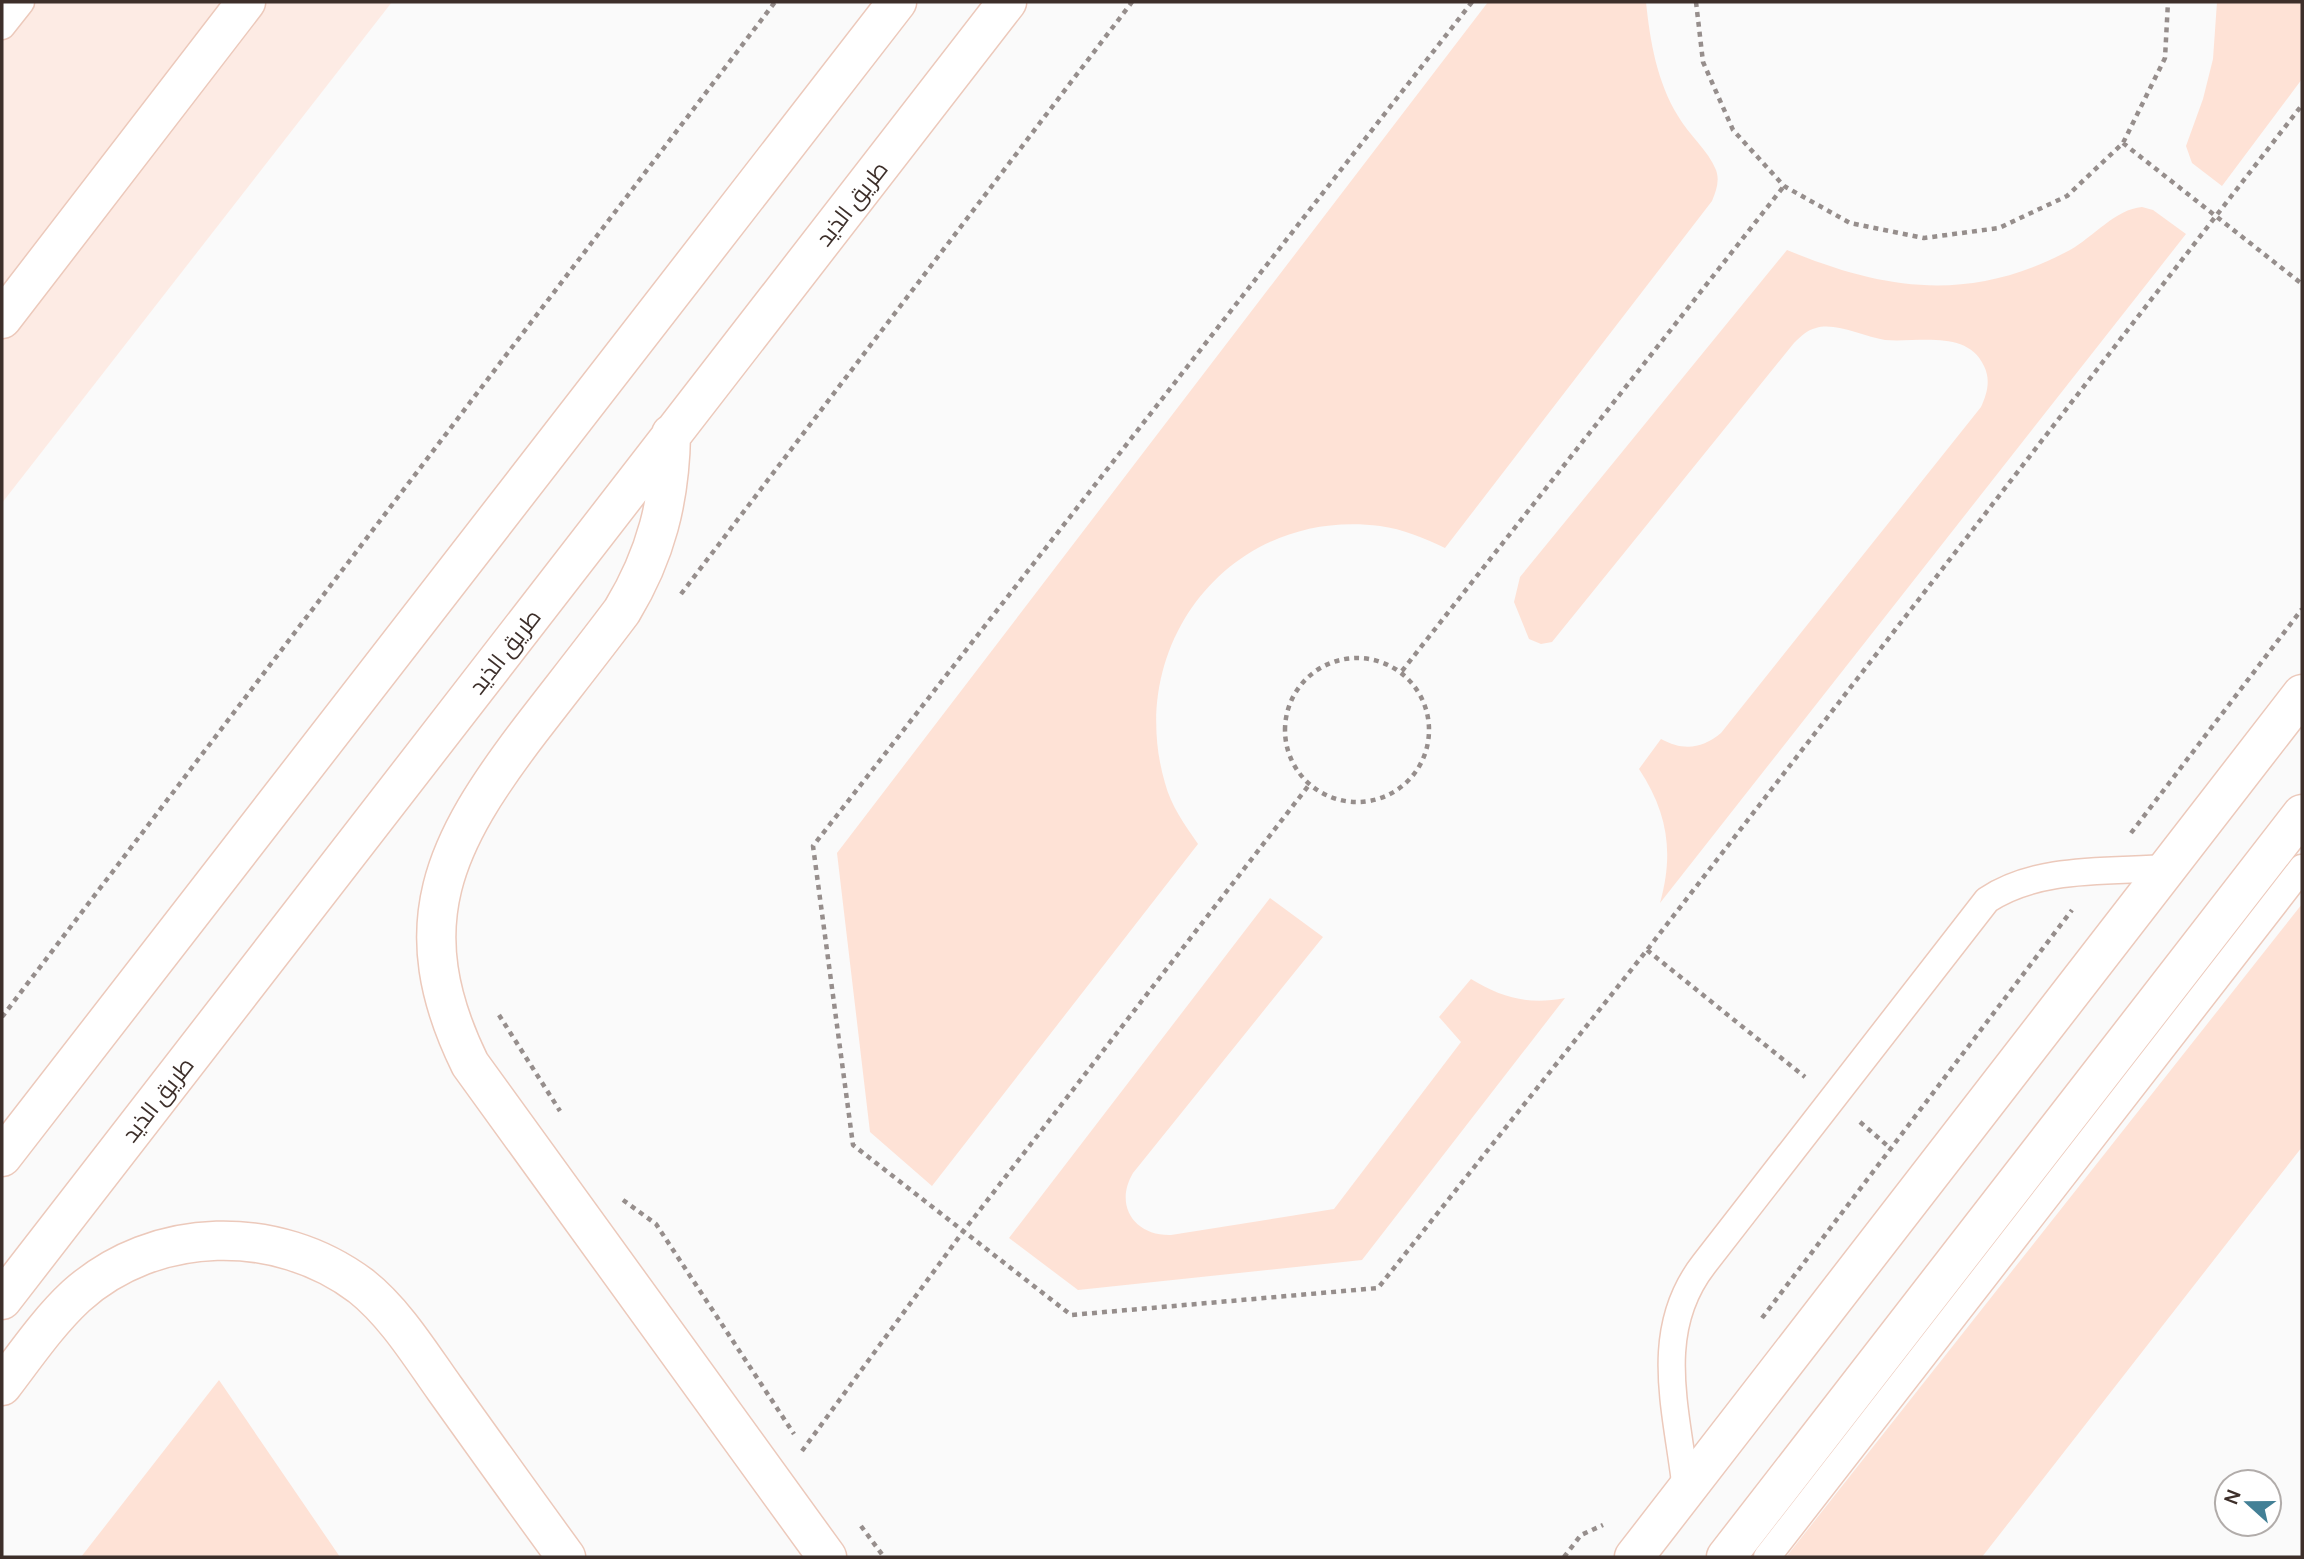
<svg xmlns="http://www.w3.org/2000/svg" width="2304" height="1559" font-family="Manrope,Cairo,sans-serif">
  <style>
    .built { fill: #fdebe4 }
    .green { fill: #fee2d6 }
    .lines { fill: none; stroke-linecap: round; stroke-linejoin: round }
    .service-casing { stroke: #ecc9bb; stroke-width: 29 }
    .minor-casing { stroke: #ecc9bb; stroke-width: 41 }
    .tertiary-casing { stroke: #ecc9bb; stroke-width: 41 }
    .motorway-casing { stroke: #ecc9bb; stroke-width: 41 }
    .path { stroke: #968e8c; stroke-width: 4.5; stroke-dasharray: 5 5; stroke-linecap: butt }
    .service { stroke: #fff; stroke-width: 26 }
    .minor { stroke: #fff; stroke-width: 38 }
    .tertiary { stroke: #fff; stroke-width: 38 }
    .motorway { stroke: #fff; stroke-width: 38 }
    .labels { text-anchor: middle; dominant-baseline: central; stroke-width: 6; stroke-linejoin: round; paint-order: stroke }
    .street-label { font-size: 23px; fill: #3d2f2a; stroke: #fff }
  </style>
  <rect width="100%" height="100%" fill="#fafafa"/>
  <path class="built" d="M2 2H392L2 503Z"/>
  <path class="green" d="M1488 2H1646C1650 41 1657 82 1678 116 1689 135 1708 150 1716 170 1720 181 1716 191 1712 201L1445 548C1424 538 1403 529 1380 526 1232 507 1124 643 1165 783 1171 806 1185 825 1198 844L932 1186 870 1132 837 853Z
    M2217 2H2302V79L2222 186 2192 163 2186 146 2203 99 2213 59Z
    M2142 207 2153 210 2186 234 1660 903C1674 853 1668 813 1639 769L1661 739C1683 751 1702 749 1721 733L1981 407C1987 394 1991 380 1984 366 1967 329 1917 343 1885 340 1864 337 1836 322 1816 328 1807 330 1800 337 1794 343L1552 642 1541 644 1529 639 1514 602 1520 577 1787 250C1886 291 1971 303 2070 250 2093 237 2116 209 2142 207Z
    M1270 898 1323 937 1133 1173C1114 1205 1134 1236 1171 1235L1334 1209 1461 1042 1439 1017 1471 979C1502 998 1529 1005 1565 998L1362 1260 1078 1290 1009 1238Z
    M2302 904V1147L1982 1557H1786Z
    M219 1380 340 1557H81Z"/>
  <g class="lines">
    <g class="service-casing">
      <path id="service" d="M2 26 21 2
        M1686 1490C1677 1410 1651 1332 1704 1264L1987 900C2038 866 2108 872 2167 868
        M1767 1557 2302 868"/>
    </g>
    <g class="minor-casing">
      <path id="minor" d="M2 319 246 2"/>
    </g>
    <g class="tertiary-casing">
      <path id="tertiary" d="M1634 1557 2302 694
        M1726 1557 2302 814"/>
    </g>
    <g class="motorway-casing">
      <path id="motorway" d="M671 434C670 500 656 555 622 611 592 651 561 690 531 729 444 843 402 925 470 1064L827 1557
        M2 1157 897 2
        M2 1300 1007 2
        M2 1386C25 1356 48 1322 76 1296 155 1225 277 1223 361 1286 395 1313 420 1354 445 1389 485 1445 525 1501 566 1557"/>
    </g>
    <path class="path" d="M1472 2 813 846 853 1145 1071 1315 1378 1288 1647 950 2302 105
      M1696 2 1703 62 1733 130 1784 186 1850 223 1924 238 1999 228 2067 196 2123 143 2165 58 2168 2
      M2123 143 2302 284
      M681 594 1132 2
      M1285 730a72 72 0 1 1 144 0a72 72 0 1 1-144 0Z
      M1402 671 1784 186
      M2131 833 2302 609
      M1647 950 1805 1077
      M499 1015 560 1111
      M2 1017 775 2
      M1860 1122 1889 1147
      M623 1200 656 1224 794 1434
      M1762 1318 2072 910
      M802 1451 962 1233 1309 785
      M861 1526 884 1557
      M1564 1557 1581 1535 1603 1525"/>
    <use href="#service" class="service"/>
    <use href="#minor" class="minor"/>
    <use href="#tertiary" class="tertiary"/>
    <use href="#motorway" class="motorway"/>
  </g>
  <g class="labels">
    <g class="street-label">
      <text transform="translate(851 203) rotate(-52)">طريق الذيد</text>
      <text transform="translate(504 651) rotate(-52)">طريق الذيد</text>
      <text transform="translate(157 1099) rotate(-52)">طريق الذيد</text>
    </g>
  </g>
  <rect width="2304" height="1559" fill="none" stroke="#3d2f2a" stroke-width="7"/>
  <g transform="translate(2248 1503) rotate(291)"><circle r="33" fill="#ffffff" stroke="#b1acaa" stroke-width="2"/>
  <path d="M0-5L12 26L0 18L-12 26Z" fill="#438096"/>
  <text y="-10" font-size="19" font-weight="bold" text-anchor="middle" fill="#3d2f2a">N</text>
  </g>
</svg>
